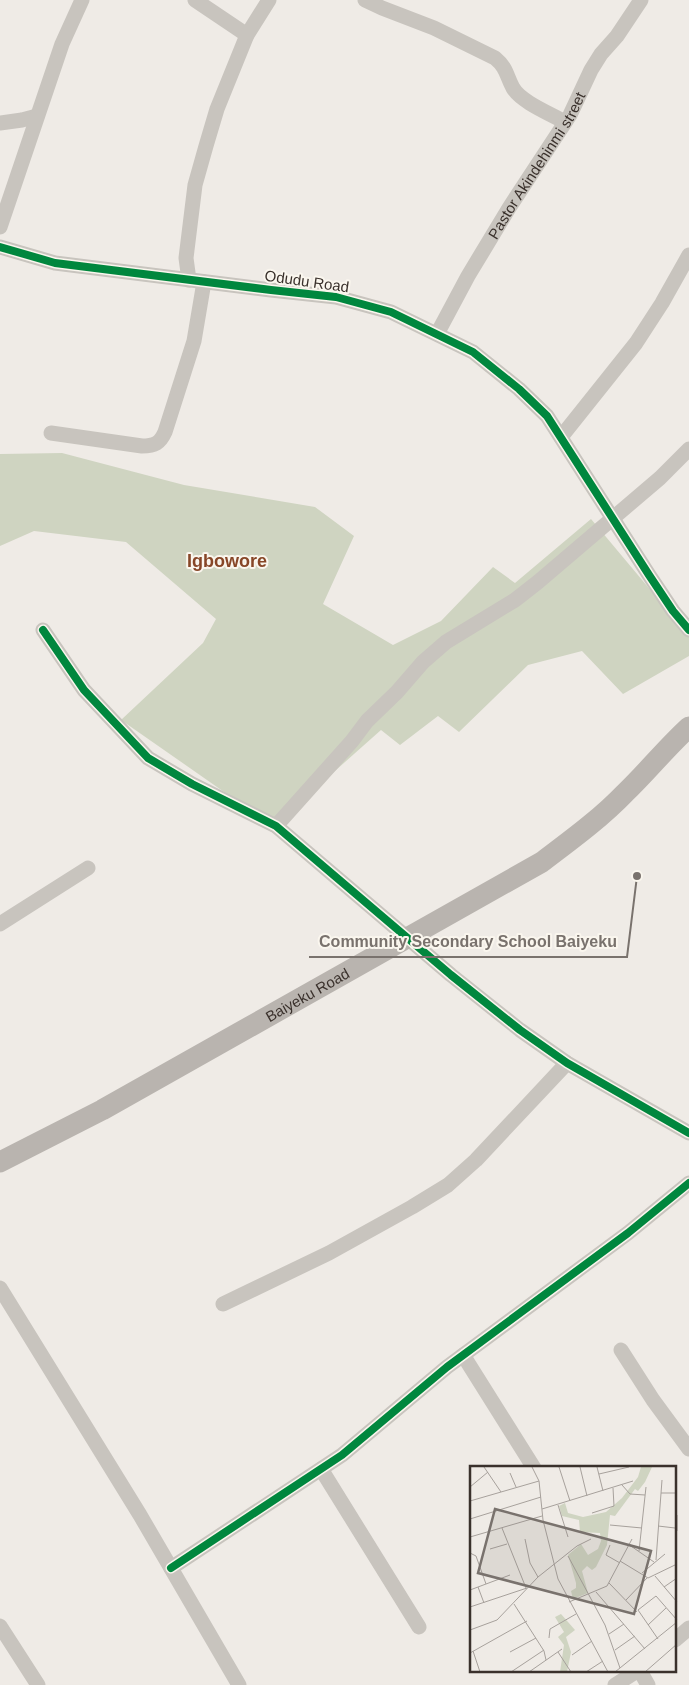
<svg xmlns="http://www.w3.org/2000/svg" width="689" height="1685" font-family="Helvetica,sans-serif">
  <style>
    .green { fill: #cfd4c1 }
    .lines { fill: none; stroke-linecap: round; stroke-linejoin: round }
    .minor { stroke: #c8c4be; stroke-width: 15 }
    .secondary { stroke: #b9b4af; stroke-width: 21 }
    .cycleway-casing { stroke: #faf6ee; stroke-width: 11 }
    .cycleway { stroke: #00873e; stroke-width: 8 }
    .labels { text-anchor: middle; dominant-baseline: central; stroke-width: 4; stroke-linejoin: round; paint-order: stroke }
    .street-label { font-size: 15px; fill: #3a312c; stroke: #faf6ee }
    .quarter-label { font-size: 18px; font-weight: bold; fill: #874627; stroke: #faf6ee }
    .inset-road { fill: none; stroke: #a7a19c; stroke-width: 1 }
    .view { fill: #79726d; fill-opacity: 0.15; stroke: #79726d; stroke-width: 2.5 }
    .inset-edge { fill: none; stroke: #3a312c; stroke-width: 2.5 }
    .leader { fill: none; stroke: #79726d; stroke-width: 2 }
    .callout-dot { fill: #79726d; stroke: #faf6ee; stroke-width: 2 }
    .callout-label { font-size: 16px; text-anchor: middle; font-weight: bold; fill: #79726d; stroke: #faf6ee; stroke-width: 4; stroke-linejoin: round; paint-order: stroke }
  </style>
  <rect width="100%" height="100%" fill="#efebe6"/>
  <path class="green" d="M62 453 184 485 315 507 354 536 323 604 393 645 441 621 493 567 515 583 591 519 689 636V656L623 694 582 651 528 665 459 732 438 716 400 745 381 730 273 826 121 720 203 643 216 619 126 542 34 531 0 546V454Z"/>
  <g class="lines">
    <g class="minor">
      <path d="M195 0 247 35"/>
      <path d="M365 0 382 8 434 28 495 58C507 68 506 75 513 88 521 102 551 114 565 122"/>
      <path d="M0 123 22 120 37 116"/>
      <path d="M0 227 62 44 82 0"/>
      <path d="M0 247 55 263 271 290 336 297 391 312 473 352 519 389 547 416 649 575 673 611 689 630"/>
      <path d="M189 280 186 258 195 185 206 146 217 109 247 35 269 0"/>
      <path id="s1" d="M437 334 468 276 509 208 570 115 591 70 601 54 617 36 641 0"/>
      <path d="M51 433 142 446C155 446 160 443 165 432L194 341 204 282"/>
      <path d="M561 437 636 343 662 303 689 255"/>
      <path d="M43 630 84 690 148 758 192 784 276 826 451 975 520 1030 567 1063 689 1133"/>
      <path d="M276 826 352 741 367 721 397 692 423 662 446 642 515 600 538 582 660 478 689 449"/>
      <path d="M0 924 88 868"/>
      <path d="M0 1288 140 1515 239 1685"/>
      <path d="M223 1304 329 1253 412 1207 448 1185 476 1160 567 1063"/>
      <path d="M621 1350 653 1400 689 1449"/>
      <path d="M463 1355 534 1468"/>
      <path d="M321 1469 419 1627"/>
      <path d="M171 1568 342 1455 447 1367 628 1233 689 1183"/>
      <path d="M0 1626 38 1685"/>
      <path d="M675 1640 689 1628"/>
      <path d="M640 1671 648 1685"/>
      <path d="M615 1685 637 1671"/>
    </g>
    <path class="secondary" id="s2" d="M0 1162 102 1110 542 862C571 840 600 819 625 793 647 772 666 748 689 727"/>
    <g class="cycleway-casing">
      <path id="cycleway" d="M0 247 55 263 271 290 336 297 391 312 473 352 519 389 547 416 649 575 673 611 689 630
        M43 630 84 690 148 758 192 784 276 826 451 975 520 1030 567 1063 689 1133
        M171 1568 342 1455 447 1367 628 1233 689 1183"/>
    </g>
    <use href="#cycleway" class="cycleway"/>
  </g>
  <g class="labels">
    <g class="street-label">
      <text stroke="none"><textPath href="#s1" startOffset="196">Pastor Akindehinmi street</textPath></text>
      <text transform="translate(307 281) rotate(8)">Odudu Road</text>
      <text stroke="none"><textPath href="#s2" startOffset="350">Baiyeku Road</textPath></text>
    </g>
    <g class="quarter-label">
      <text x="227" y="561">Igbowore</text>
    </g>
  </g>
  <g transform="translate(470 1466)">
    <rect width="206" height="206" fill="#efebe6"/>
    <path d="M171 1H194H182L175 16 168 25 165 23 145 50 140 49 137 79 126 101 122 104 117 100 112 105 118 127 103 133 101 125 106 122V117L98 89 111 78 118 89 128 83 131 75 130 67 110 66 109 54 92 50 89 40 95 37 98 47 113 51 136 46 152 32 168 11ZM91 148 105 164 96 171 101 186 97 206H90L94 179 88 171 94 166 85 151Z" fill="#cfd4c1"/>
    <path class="inset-road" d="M14 1 31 26M62 1 69 15 73 54 88 113 138 206M89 1 100 35M110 1 117 30M127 1 133 25M40 7 46 21M129 8 159 1M152 19 160 28 175 29M0 21 18 6M191 27H207M0 35 69 15M88 39 98 71M72 43 163 15M122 47 144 40 143 22M207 49V65M0 53 71 31M140 59 172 62M188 60 205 62M32 62 56 122M0 71 72 50M55 73 60 97 68 111M158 78 184 96M140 79 136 89 150 97M20 83 37 78M169 85 176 21M0 87 6 90 16 118M98 90 135 159 150 202M186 94 192 14M150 95 178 112 207 98M172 107 195 88M185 110 207 136M139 117 167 146M8 121 14 137M194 121 207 112M0 124 40 109M126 126 175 183M156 134 177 112M99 136 137 120 162 73M44 138 74 185 76 194M0 141 57 122M178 159 196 142M0 164 27 154 68 111 107 80 121 73M139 168 154 158M79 172 80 163 106 148M188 173 168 144 186 130 207 154M145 184 165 170M3 185 10 206M40 186 66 172M88 186 101 206M0 187 57 155M102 189 122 175M41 206 74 184M59 206 92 183M116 206 133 195M145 206 207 156M175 206 207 178"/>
    <path class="view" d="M25 43 181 85 164 148 8 107Z"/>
    <rect width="206" height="206" class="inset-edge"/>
  </g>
  <path class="leader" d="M637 876L627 957H309"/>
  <circle class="callout-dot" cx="637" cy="876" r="5"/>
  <g class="callout-label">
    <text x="468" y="947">Community Secondary School Baiyeku</text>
  </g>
</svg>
